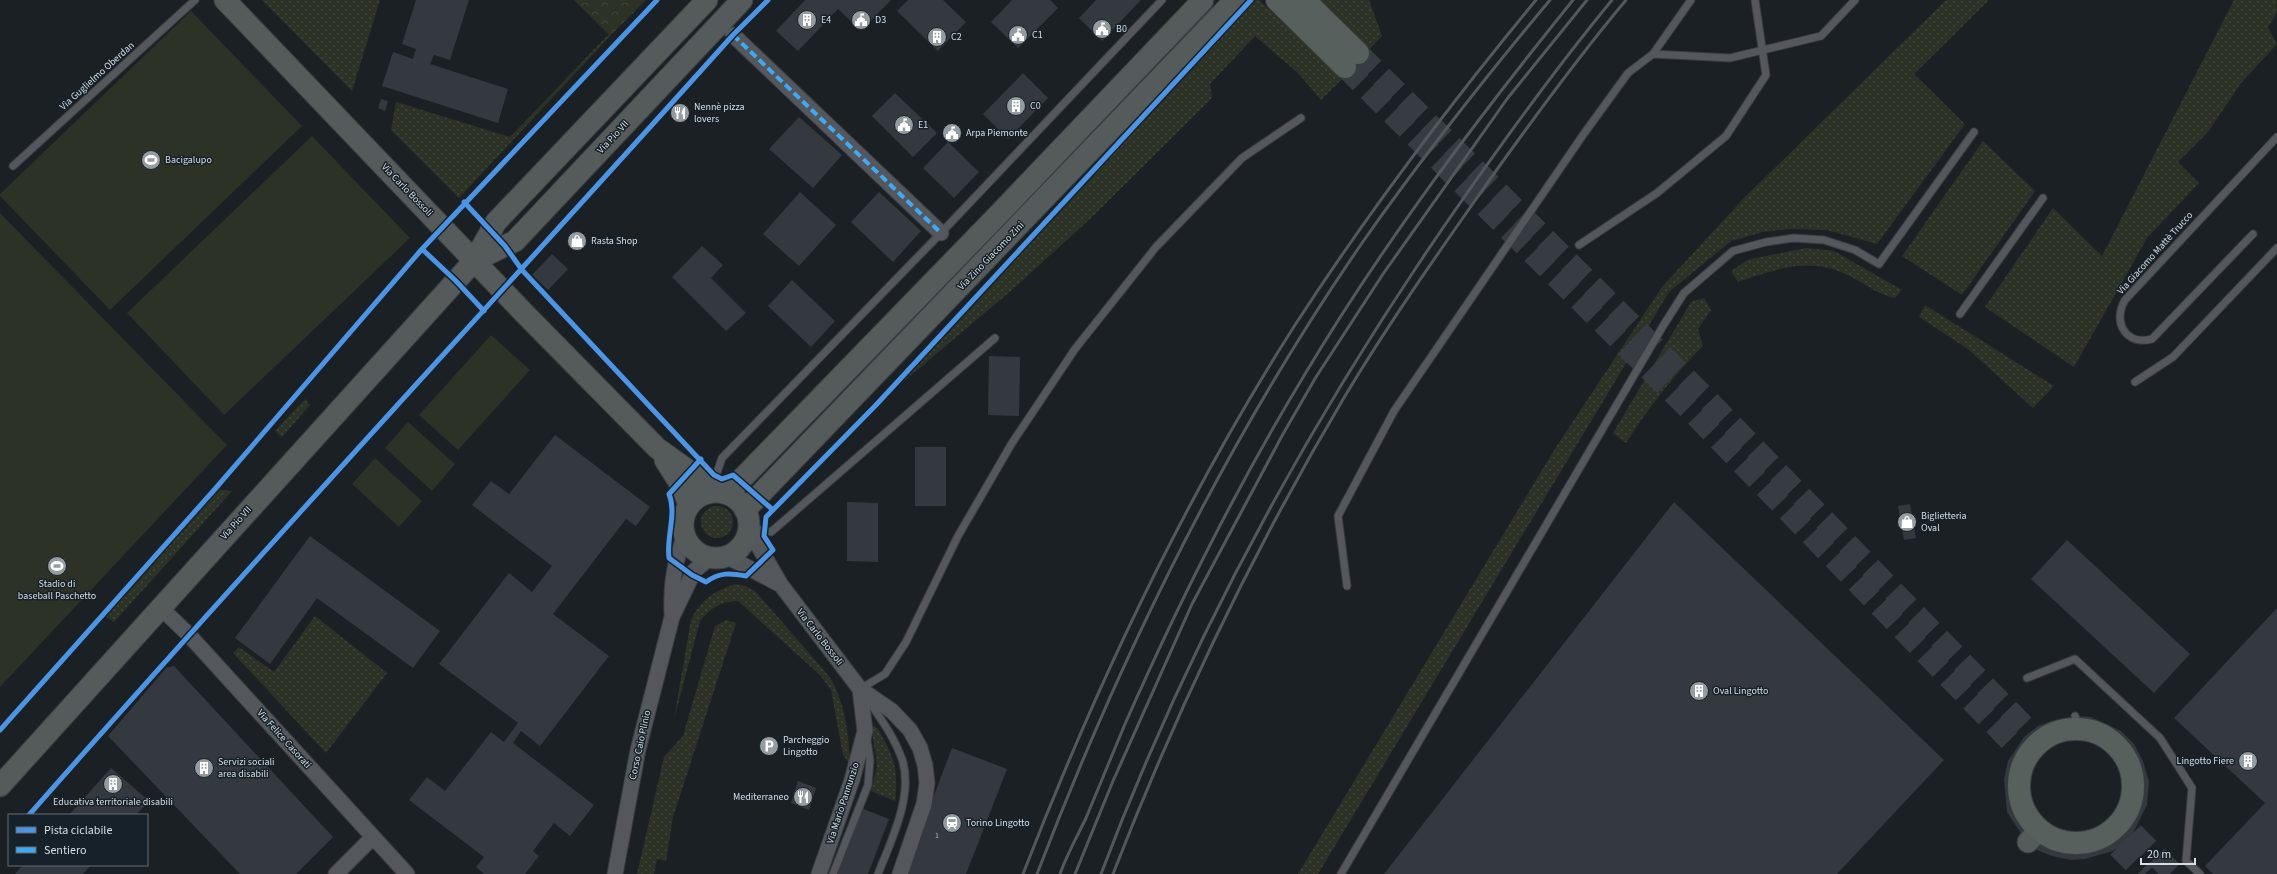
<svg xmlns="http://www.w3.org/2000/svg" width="2277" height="874" font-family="'Source Sans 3',sans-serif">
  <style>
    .grass { fill: url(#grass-dots) }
    .park { fill: url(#park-crowns) }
    .pitch { fill: #2c3225 }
    .building { fill: #33393f; fill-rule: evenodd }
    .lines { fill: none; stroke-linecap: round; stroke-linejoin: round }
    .primary-tunnel { stroke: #373c42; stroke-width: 22; stroke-dasharray: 22 11; stroke-linecap: butt }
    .lane-casing { stroke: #393c41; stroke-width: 9 }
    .street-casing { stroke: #393c41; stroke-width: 17 }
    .secondary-casing { stroke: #393c41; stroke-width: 23 }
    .primary-casing { stroke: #393c41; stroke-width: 24 }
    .lane { stroke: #54585c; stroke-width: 7 }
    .street { stroke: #54585c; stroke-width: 15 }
    .secondary { stroke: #555b5b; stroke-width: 21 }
    .primary { stroke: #57605c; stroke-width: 22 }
    .rail { stroke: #54585c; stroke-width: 3 }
    .quiet { stroke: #3fa9f5; stroke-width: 4; stroke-dasharray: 8 4; stroke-linecap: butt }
    .cycleway-casing { stroke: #172129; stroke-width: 8 }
    .cycleway { stroke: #4d94e3; stroke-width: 5 }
    .labels { text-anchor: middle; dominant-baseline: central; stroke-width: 3; stroke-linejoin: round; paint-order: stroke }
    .number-label { font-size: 8px; fill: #aeb5bb }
    .poi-label { font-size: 10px; fill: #d7dee4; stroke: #172129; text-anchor: start }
    .street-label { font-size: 10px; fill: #d7dee4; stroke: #172129 }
  </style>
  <defs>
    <pattern id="grass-dots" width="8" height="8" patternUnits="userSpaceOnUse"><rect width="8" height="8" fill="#2c3225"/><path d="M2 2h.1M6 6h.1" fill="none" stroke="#40463a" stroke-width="1.8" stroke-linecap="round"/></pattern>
    <pattern id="park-crowns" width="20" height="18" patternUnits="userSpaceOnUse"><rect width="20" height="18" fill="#2c3225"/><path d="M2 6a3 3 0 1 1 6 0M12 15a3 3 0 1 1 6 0" fill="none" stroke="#40463a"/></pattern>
  </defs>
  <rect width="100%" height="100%" fill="#1b2025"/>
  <path class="grass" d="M262 0H380L352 91Z
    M1251 0H1259L1342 79 1321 100 1298 73 1255 36 1210 84 1212 98 1091 218 1013 289 876 405Z
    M1307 0H1369L1382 36 1364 55Z
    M1946 0H1989L1914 74 1965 124 1877 244 1827 230 1790 229 1763 232 1731 241 1669 292 1318 874H1298L1556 447 1662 287 1744 198Z
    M2234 0H2277V13L2268 27 2277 44 2241 83 2208 132 2178 162 2199 183 2147 238 2074 367 1985 307 2053 208 2102 256Z
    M608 35 610 36 459 198 391 130 396 102 510 137Z
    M1983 141 2035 191 1962 295 1902 256Z
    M1806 248 1834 251 1902 290 1895 298C1878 295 1864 283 1848 275 1809 256 1777 269 1738 282L1731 271 1747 260Z
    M1704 298 1711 310 1698 329 1703 346C1673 376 1649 407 1626 443L1613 433 1691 302Z
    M1925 305 2054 386 2033 408 1968 349 1919 317Z
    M305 399 310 405 282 437 275 431Z
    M215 489 232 491 114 622 103 615Z
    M701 522a16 16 0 1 1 32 0a16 16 0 1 1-32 0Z
    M735 584 745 586 755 591 829 676C845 701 849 735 850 764L843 755 831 690 820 675 738 601C720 602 712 607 700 621L674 719 691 620C700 600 715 591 735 584Z
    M315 616 387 673 326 753 233 653 239 647 274 672Z
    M727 620 736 623 673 817 666 861 657 859 654 874H637L664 757 683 736 715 626Z
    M871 725C878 726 880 732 883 738 896 760 898 777 895 801L871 791 877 767Z"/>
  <path class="park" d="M574 0H646L610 36Z"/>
  <path class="pitch" d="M191 11 302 126 110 310 0 196V194Z
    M312 136 410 238 224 415 127 313Z
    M0 213 227 445 0 687Z
    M491 335 530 370 458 450 419 415Z
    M408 422 455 464 432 491 385 448Z
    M375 458 422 501 399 527 352 484Z"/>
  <path class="building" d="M416 0H469L450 60 434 55 430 64 508 89 498 123 382 86 393 52 413 59 416 49 402 44Z
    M805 0H891L861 31 838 9 798 51 776 31Z
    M908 0H943L966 22 938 51 897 11Z
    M1012 0H1050L1058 8 1018 48 991 22Z
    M1096 0H1141L1102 41 1079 18Z
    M1023 73 1048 98 1008 139 983 114Z
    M895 93 937 133 913 157 872 116Z
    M381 99 388 101 385 111 378 108Z
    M799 117 842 155 813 188 769 149Z
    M948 142 979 172 954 198 923 168Z
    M800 192 836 225 799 266 763 234Z
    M879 192 921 231 893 262 851 222Z
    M702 246 723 265 711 278 746 313 726 331 672 277Z
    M552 254 568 269 548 290 532 275Z
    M792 280 835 321 811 347 768 306Z
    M989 356 1020 357 1019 416 988 415Z
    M555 435 650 507 636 526 626 519 553 614 609 656 540 746 521 731 513 743 594 805 570 836 554 823 533 851 539 856 525 874H484L476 867 484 857 409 800 427 777 445 791 491 732 504 742 518 723 439 664 509 573 532 592 552 566 472 505 491 481 509 494Z
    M915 447H946V506H915Z
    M847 502 878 503V562L847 561Z
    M1674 502 1944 760 1837 874H1384Z
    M1910 504 1916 538 1904 540 1898 506Z
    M310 536 440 631 413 668 317 598 270 664 235 638Z
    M2067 540 2190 654 2154 693 2031 579Z
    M2277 608V874H2213L2205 866 2265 803 2174 718Z
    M174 666 333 837 296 874H240L108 736 166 668Z
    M2075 716 2091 717 2121 731 2134 744 2143 761 2149 782 2147 805 2131 837 2113 851 2085 859 2071 860 2052 856 2037 850 2024 838 2007 812 2004 779 2008 761 2024 737 2038 726 2051 721ZM2077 739 2090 741 2102 748 2112 757 2119 769 2123 782 2122 795 2118 808 2110 819 2100 828 2087 833 2074 835 2062 833 2042 822 2030 803 2027 781 2036 759 2043 751 2063 740Z
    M952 748 1007 769 966 874H904Z
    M111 768 149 801 136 815H69Z
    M798 781 816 788 809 810 791 803Z
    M861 808 889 819 868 874H835Z
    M23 865H91L83 874H15Z"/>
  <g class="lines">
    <path class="primary-tunnel" d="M1358 53 1704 396 2030 732
      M1345 67 1692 412 2016 747
      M2133 833 2174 874
      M2118 847 2145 874"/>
    <g class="lane-casing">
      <path id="lane" d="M1653 54 1691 0
        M13 166 195 0
        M2253 234 2152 339C2126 346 2112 322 2125 300L2277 137
        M1579 245 1657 193 1726 136 1766 75 1755 0
        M1960 314 2043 198
        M2135 382 2173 357 2277 248
        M718 490 715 478 722 458 941 233 1162 0
        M750 528 771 532 995 338
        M1347 586 1338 516 1394 411 1583 135 1628 73 1653 54 1730 58 1821 36 1855 0
        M2027 678 2075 659 2160 738 2192 788 2186 861 2200 874
        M861 690 860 689 885 674 906 642 958 536 1012 443 1075 349 1156 247 1242 158 1301 118
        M868 700C881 719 894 737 902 759 914 795 891 841 878 874
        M2075 716 2077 721 2089 731
        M833 874 868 785 870 760 867 740
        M1341 874 1663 326 1684 293 1733 251 1766 242 1794 238 1824 240 1855 250 1879 264 1974 132"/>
    </g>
    <g class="street-casing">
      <path id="street" d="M733 35 941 233
        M748 528 781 585 860 689 892 711 910 730 920 748 925 765 927 783 924 804 900 874
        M726 556 781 585
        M160 607 188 634 407 874
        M672 614C671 585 674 562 685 535
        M336 874 373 837
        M615 874 638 750 672 617 694 571 711 557
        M819 874 852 780 865 731 860 689"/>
    </g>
    <g class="secondary-casing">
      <path id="secondary" d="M225 0 524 313 657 448 692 473 713 492
        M474 261 515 241 742 0
        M665 460 681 485 689 505
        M683 525a33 33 0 1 1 66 0a33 33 0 1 1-66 0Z
        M727 494 997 216 1203 0
        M745 510 1235 0
        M0 786 474 261 496 222 707 0
        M2028 842 2039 830"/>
    </g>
    <g class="primary-casing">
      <path id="primary" d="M1277 0 1345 67
        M1304 0 1358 53
        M2019 786a57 57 0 1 1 114 0a57 57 0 1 1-114 0Z"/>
    </g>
    <use href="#lane" class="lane"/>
    <use href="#street" class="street"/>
    <use href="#secondary" class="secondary"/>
    <use href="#primary" class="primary"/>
    <path class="rail" d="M1023 874C1097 683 1185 497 1295 325 1369 211 1450 104 1536 0
      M1037 874C1122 652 1227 439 1362 243 1421 159 1484 79 1550 0
      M1060 874C1067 854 1077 837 1086 818 1099 787 1112 755 1125 724 1178 604 1237 486 1305 374 1384 242 1477 119 1573 0
      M1075 874 1113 781 1192 604 1283 434 1316 377 1383 274 1507 99 1587 0
      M1101 874C1192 633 1317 407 1465 196 1512 129 1560 63 1612 0
      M1113 874C1177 709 1254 549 1345 396 1387 326 1434 259 1481 192 1527 127 1574 62 1626 0"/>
    <path class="quiet" d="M733 35 941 233"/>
    <g class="cycleway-casing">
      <path id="cycleway" d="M464 202 505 246 522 270 714 475 722 479 733 475 773 510
        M422 249 456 281 484 311
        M701 459 669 494C677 514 666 537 669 558L692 575 706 582C720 572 730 573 746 576L773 550 764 536 766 517 876 405 1251 0
        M0 730 215 489 422 249 657 0
        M29 815C260 552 499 296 733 35L768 0"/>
    </g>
    <use href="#cycleway" class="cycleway"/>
  </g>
  <defs>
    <g id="building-disc" transform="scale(1)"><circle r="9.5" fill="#959ca1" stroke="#172129"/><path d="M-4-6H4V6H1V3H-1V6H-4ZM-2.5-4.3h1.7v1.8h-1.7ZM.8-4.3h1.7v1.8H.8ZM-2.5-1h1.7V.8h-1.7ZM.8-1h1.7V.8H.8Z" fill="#fff"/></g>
    <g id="civic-disc" transform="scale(1)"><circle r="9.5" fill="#959ca1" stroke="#172129"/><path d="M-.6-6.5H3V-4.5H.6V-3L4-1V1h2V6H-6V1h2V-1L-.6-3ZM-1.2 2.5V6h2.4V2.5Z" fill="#fff"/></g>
    <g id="restaurant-disc" transform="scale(1)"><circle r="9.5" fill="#959ca1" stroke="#172129"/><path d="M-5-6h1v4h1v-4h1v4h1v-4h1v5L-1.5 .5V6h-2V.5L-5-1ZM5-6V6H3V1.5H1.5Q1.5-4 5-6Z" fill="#fff"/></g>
    <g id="stadium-disc" transform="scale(1)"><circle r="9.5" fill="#959ca1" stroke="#172129"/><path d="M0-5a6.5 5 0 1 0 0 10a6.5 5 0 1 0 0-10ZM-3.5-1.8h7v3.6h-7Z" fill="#fff"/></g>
    <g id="shop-disc" transform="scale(1)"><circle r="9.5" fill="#959ca1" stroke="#172129"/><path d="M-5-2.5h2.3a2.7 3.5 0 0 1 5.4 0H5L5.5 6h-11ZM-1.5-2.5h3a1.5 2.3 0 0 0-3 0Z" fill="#fff"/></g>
    <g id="parking-disc" transform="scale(1)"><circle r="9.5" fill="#959ca1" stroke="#172129"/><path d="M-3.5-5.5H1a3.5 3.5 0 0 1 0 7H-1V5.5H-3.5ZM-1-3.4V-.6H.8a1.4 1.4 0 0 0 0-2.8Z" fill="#fff"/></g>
    <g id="station-disc" transform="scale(1)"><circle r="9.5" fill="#959ca1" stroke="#172129"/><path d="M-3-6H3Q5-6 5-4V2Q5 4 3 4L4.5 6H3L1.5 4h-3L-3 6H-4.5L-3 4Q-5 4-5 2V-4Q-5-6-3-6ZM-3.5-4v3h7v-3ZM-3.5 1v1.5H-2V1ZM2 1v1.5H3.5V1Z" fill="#fff"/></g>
  </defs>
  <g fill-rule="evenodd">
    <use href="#building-disc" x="807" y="20"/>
    <use href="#civic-disc" x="861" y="20"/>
    <use href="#civic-disc" x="1102" y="29"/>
    <use href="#civic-disc" x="1018" y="35"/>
    <use href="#building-disc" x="937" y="37"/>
    <use href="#building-disc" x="1016" y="106"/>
    <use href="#restaurant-disc" x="680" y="113"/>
    <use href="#civic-disc" x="904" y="125"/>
    <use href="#civic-disc" x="952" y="133"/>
    <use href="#stadium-disc" x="151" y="160"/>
    <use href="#shop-disc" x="577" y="241"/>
    <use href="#shop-disc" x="1907" y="522"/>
    <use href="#stadium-disc" x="57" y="566"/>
    <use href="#building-disc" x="1699" y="691"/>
    <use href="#parking-disc" x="769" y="746"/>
    <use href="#building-disc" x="2248" y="761"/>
    <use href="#building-disc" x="204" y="768"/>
    <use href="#building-disc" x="113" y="784"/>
    <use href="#restaurant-disc" x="803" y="797"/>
    <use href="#station-disc" x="952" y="823"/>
  </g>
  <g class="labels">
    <g class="number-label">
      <text x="937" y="835">1</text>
    </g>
    <g class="poi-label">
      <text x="821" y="20">E4</text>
      <text x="875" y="20">D3</text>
      <text x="1116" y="29">B0</text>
      <text x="1032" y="35">C1</text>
      <text x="951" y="37">C2</text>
      <text x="1030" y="106">C0</text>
      <text x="694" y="107">Nennè pizza<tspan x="694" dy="12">lovers</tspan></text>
      <text x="918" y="125">E1</text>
      <text x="966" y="133">Arpa Piemonte</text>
      <text x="165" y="160">Bacigalupo</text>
      <text x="591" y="241">Rasta Shop</text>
      <text x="1921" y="516">Biglietteria<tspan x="1921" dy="12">Oval</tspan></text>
      <text x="57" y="584" text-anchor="middle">Stadio di<tspan x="57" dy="12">baseball Paschetto</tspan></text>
      <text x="1713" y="691">Oval Lingotto</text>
      <text x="783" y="740">Parcheggio<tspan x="783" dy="12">Lingotto</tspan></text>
      <text x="2234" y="761" text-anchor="end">Lingotto Fiere</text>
      <text x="218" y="762">Servizi sociali<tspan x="218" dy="12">area disabili</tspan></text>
      <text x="789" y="797" text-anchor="end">Mediterraneo</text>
      <text x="113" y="802" text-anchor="middle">Educativa territoriale disabili</text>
      <text x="966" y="823">Torino Lingotto</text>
    </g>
    <g class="street-label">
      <text transform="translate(97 76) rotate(-42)">Via Guglielmo Oberdan</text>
      <text transform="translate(613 137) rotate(-47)">Via Pio VII</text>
      <text transform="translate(407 190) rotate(46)">Via Carlo Bossoli</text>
      <text transform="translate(2155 253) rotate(-48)">Via Giacomo Mattè Trucco</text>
      <text transform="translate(991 256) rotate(-46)">Via Zino Giacomo Zini</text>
      <text transform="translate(236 523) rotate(-48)">Via Pio VII</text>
      <text transform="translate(820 637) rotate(52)">Via Carlo Bossoli</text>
      <text transform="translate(284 739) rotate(48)">Via Felice Casorati</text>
      <text transform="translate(640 745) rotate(-78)">Corso Caio Plinio</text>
      <text transform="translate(843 803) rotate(-72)">Via Mario Pannunzio</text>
    </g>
  </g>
  <rect x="8" y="814" width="140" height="52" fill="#172129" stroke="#646d74"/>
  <rect x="16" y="827" width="20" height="6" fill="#4d94e3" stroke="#646d74"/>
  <text x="44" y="834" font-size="12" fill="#d7dee4">Pista ciclabile</text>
  <rect x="16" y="847" width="20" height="6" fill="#3fa9f5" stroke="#646d74"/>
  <text x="44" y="854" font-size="12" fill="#d7dee4">Sentiero</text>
  <path d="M2141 858v6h54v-6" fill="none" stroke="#d7dee4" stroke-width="2"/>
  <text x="2147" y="858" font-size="12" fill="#d7dee4" stroke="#172129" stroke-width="3" paint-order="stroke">20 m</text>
</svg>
